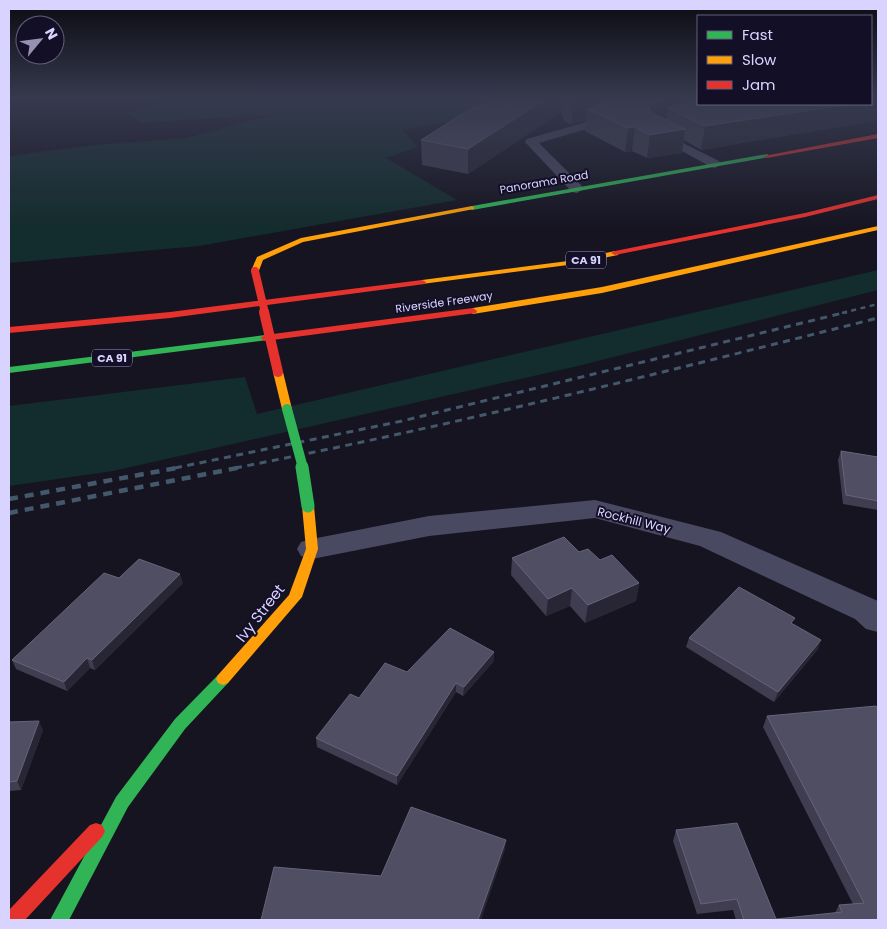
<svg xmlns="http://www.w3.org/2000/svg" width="887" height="929" font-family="Poppins,sans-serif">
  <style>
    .green { fill: #132c2d }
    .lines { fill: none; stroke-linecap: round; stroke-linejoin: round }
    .lane { fill: #4a4962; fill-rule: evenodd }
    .street { fill: #4a4962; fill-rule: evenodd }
    .fast { fill: #30b455; fill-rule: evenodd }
    .slow { fill: #ff9f0a; fill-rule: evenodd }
    .jam { fill: #e5322d; fill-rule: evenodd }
    .rail-far2 { stroke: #43596b; stroke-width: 2.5; stroke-dasharray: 5 4.5; stroke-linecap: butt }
    .rail-far1 { stroke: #43596b; stroke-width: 3; stroke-dasharray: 7 5.5; stroke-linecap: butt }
    .rail { stroke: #43596b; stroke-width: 4.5; stroke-dasharray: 9 7; stroke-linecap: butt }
    .fast-bridge-far1 { stroke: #30b455; stroke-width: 10 }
    .fast-bridge { stroke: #30b455; stroke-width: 13 }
    .jam-bridge-far1 { stroke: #e5322d; stroke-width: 8 }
    .jam-bridge { stroke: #e5322d; stroke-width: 10 }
    .wall { fill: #403d50 }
    .shaded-wall { fill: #282635 }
    .building { fill: #504e63; stroke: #66637b }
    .labels { text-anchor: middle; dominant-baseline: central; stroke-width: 4; stroke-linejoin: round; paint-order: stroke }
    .far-street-label { font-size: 11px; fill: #d9d4ff; stroke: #130f26 }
    .shield { fill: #130f26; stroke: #9e99be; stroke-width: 1 }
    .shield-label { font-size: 11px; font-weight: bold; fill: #d9d4ff }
    .street-label { font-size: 12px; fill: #d9d4ff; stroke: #130f26 }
    .near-street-label { font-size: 15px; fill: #d9d4ff; stroke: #130f26 }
  </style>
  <rect width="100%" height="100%" fill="#161421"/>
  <path class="green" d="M178 99H533L525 110 402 130 418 147 386 158 457 200 199 246 9 263V156L95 145 187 138 275 114 140 123 128 113Z
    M878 270V290L578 366 113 471 9 486V406L245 377 257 414Z"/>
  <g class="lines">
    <path class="lane" d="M594 99H604L612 120 610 122 539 143 582 186 584 189 577 193 572 192 525 142 527 139 600 118Z
      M657 130 719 161 721 164 715 168 711 167 653 135 651 133Z"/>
    <path class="street" d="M595 500 721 532 878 601V632L866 629 855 619 700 546 595 518 429 536 312 559 301 556 297 549 301 542 312 539 429 516Z"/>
    <path class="fast" d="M767 154 770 156 769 157 472 210 468 208 472 206Z
      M265 335 270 338 268 340 9 373V367Z
      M223 673 228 675 230 679 228 683 185 729 128 807 69 920H50L116 797 175 719 218 675Z"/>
    <path class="slow" d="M472 206 474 207V209L303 242 263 260 258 273 251 271 257 257 301 238Z
      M878 226V230L602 293 473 314 469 311 473 308 602 287Z
      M615 251 619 253 618 255 568 265 422 284 418 282 422 280 568 261Z
      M278 369 283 372 292 409 291 411H283L282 409 273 372Z
      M308 502 314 506 318 549 302 597 228 683 223 685 218 683 216 679 218 675 289 595 306 549 302 506Z"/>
    <path class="jam" d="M878 134V138L767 158 764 156Z
      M878 195V199L805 217 615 255 611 253 615 251 805 213Z
      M422 280 426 282 425 284 170 318 9 333V327L170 312Z
      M473 308 477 311 476 313 265 341 260 338 265 335Z
      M96 823 102 825 105 831 102 837 25 920H9V910L90 825Z"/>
    <path class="rail-far2" d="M842 313 878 304"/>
    <path class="rail-far1" d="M175 468 402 421 847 312
      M235 468C452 426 664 372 878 318"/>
    <path class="rail" d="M9 499 182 467
      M9 513 242 467"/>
    <path class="fast-bridge-far1" d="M287 409 303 468"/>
    <path class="fast-bridge" d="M302 467 308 506"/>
    <path class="jam-bridge-far1" d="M255 271 265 313"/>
    <path class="jam-bridge" d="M264 312 278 372"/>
  </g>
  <path class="wall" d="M509 99H599V105L607 102 606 99H698V104L878 99V120L701 150 684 140 682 153 647 158 632 151 625 152 585 131 586 120 571 124 564 121 559 104 558 114 468 174 422 165 421 140Z
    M841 451 878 457V510L843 504 838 460Z
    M579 552 600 560 639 583 636 601 585 623 570 606 546 616 511 575 512 558Z
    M119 578 183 583 95 670 90 668 67 691 16 669 12 660Z
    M793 624 818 649 774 702 686 647 689 638Z
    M494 661 463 696 456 692 397 785 317 747 316 738 359 698Z
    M767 716 878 920H736L733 910 697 914 673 841 676 830 776 919 835 913 839 905 853 904 763 727Z
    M9 722 43 730 21 790 9 791Z"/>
  <path class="shaded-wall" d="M546 99H559L558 114 468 174V149Z
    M584 99H599L598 114 587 109 586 120 571 124 573 102Z
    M666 99H686L684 115 668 108 666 120 649 125V108L652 103Z
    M878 100V120L701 150 705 126 851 104H871V101Z
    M635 127 632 151 625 152 628 128Z
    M685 129 682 153 647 158 650 135Z
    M180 574 183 583 95 670 92 660Z
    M639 583 636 601 585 623 588 605Z
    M572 588 570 606 546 616 548 599Z
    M821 640 818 649 774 702 778 692Z
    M494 652V661L463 696 464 687Z
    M87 658 90 668 67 691 64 682Z
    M456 683V692L397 785V776Z
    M39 721 43 730 21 790 17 781Z
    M506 840 505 850 481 920H478Z"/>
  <path class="building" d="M509 99H546L468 149 421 140 473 107Z
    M567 99H584L573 102Z
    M616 99H666L652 103 649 108 654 114 685 129 650 135 635 127 628 128 587 109Z
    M698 101V104H851L705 126 668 108 681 104Z
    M841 451 878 457V501L846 495Z
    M564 537 579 552 588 549 600 560 612 555 639 583 588 605 572 588 548 599 512 558Z
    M139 559 180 574 92 660 87 658 64 682 12 660 104 573 119 578Z
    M739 587 795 618 791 623 821 640 778 692 689 638Z
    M450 628 494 652 464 687 456 683 397 776 316 738 350 694 359 698 385 663 407 672Z
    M876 706 878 709V920H744L737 899 701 904 676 830 737 823 776 919 842 912 839 905 864 903 767 716Z
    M39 721 17 781 9 782V722Z
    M411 807 506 840 478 920H261L274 867 381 876Z"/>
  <linearGradient id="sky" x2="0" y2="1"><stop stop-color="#0c0b12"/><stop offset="0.43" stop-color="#363a4e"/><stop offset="1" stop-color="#363a4e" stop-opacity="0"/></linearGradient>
  <rect width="887" height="229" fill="url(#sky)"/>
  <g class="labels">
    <g class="far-street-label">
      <text transform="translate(544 182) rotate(-10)">Panorama Road</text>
      <text transform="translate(444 302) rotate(-8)">Riverside Freeway</text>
    </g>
    <g class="shield">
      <rect x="566" y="251.5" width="40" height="17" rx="4"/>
      <rect x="92" y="349.5" width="40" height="17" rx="4"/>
    </g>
    <g class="shield-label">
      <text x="586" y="260">CA 91</text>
      <text x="112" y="358">CA 91</text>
    </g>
    <g class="street-label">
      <text transform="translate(634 520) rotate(14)">Rockhill Way</text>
    </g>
    <g class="near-street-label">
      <text transform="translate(260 613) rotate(-52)">Ivy Street</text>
    </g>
  </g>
  <rect width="887" height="929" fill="none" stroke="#d9d4ff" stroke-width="20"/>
  <rect x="697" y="15" width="175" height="90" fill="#130f26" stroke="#625e7d"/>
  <rect x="707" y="31" width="25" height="8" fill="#30b455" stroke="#625e7d"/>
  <text x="742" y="40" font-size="15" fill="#d9d4ff">Fast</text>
  <rect x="707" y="56" width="25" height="8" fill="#ff9f0a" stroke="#625e7d"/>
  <text x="742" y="65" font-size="15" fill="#d9d4ff">Slow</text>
  <rect x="707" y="81" width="25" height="8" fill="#e5322d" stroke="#625e7d"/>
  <text x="742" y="90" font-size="15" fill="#d9d4ff">Jam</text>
  <g transform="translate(40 40) rotate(61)"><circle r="24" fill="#130f26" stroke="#625e7d"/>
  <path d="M0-4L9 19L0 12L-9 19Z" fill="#9591b1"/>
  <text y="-8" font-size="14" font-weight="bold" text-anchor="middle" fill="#d9d4ff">N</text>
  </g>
</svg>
